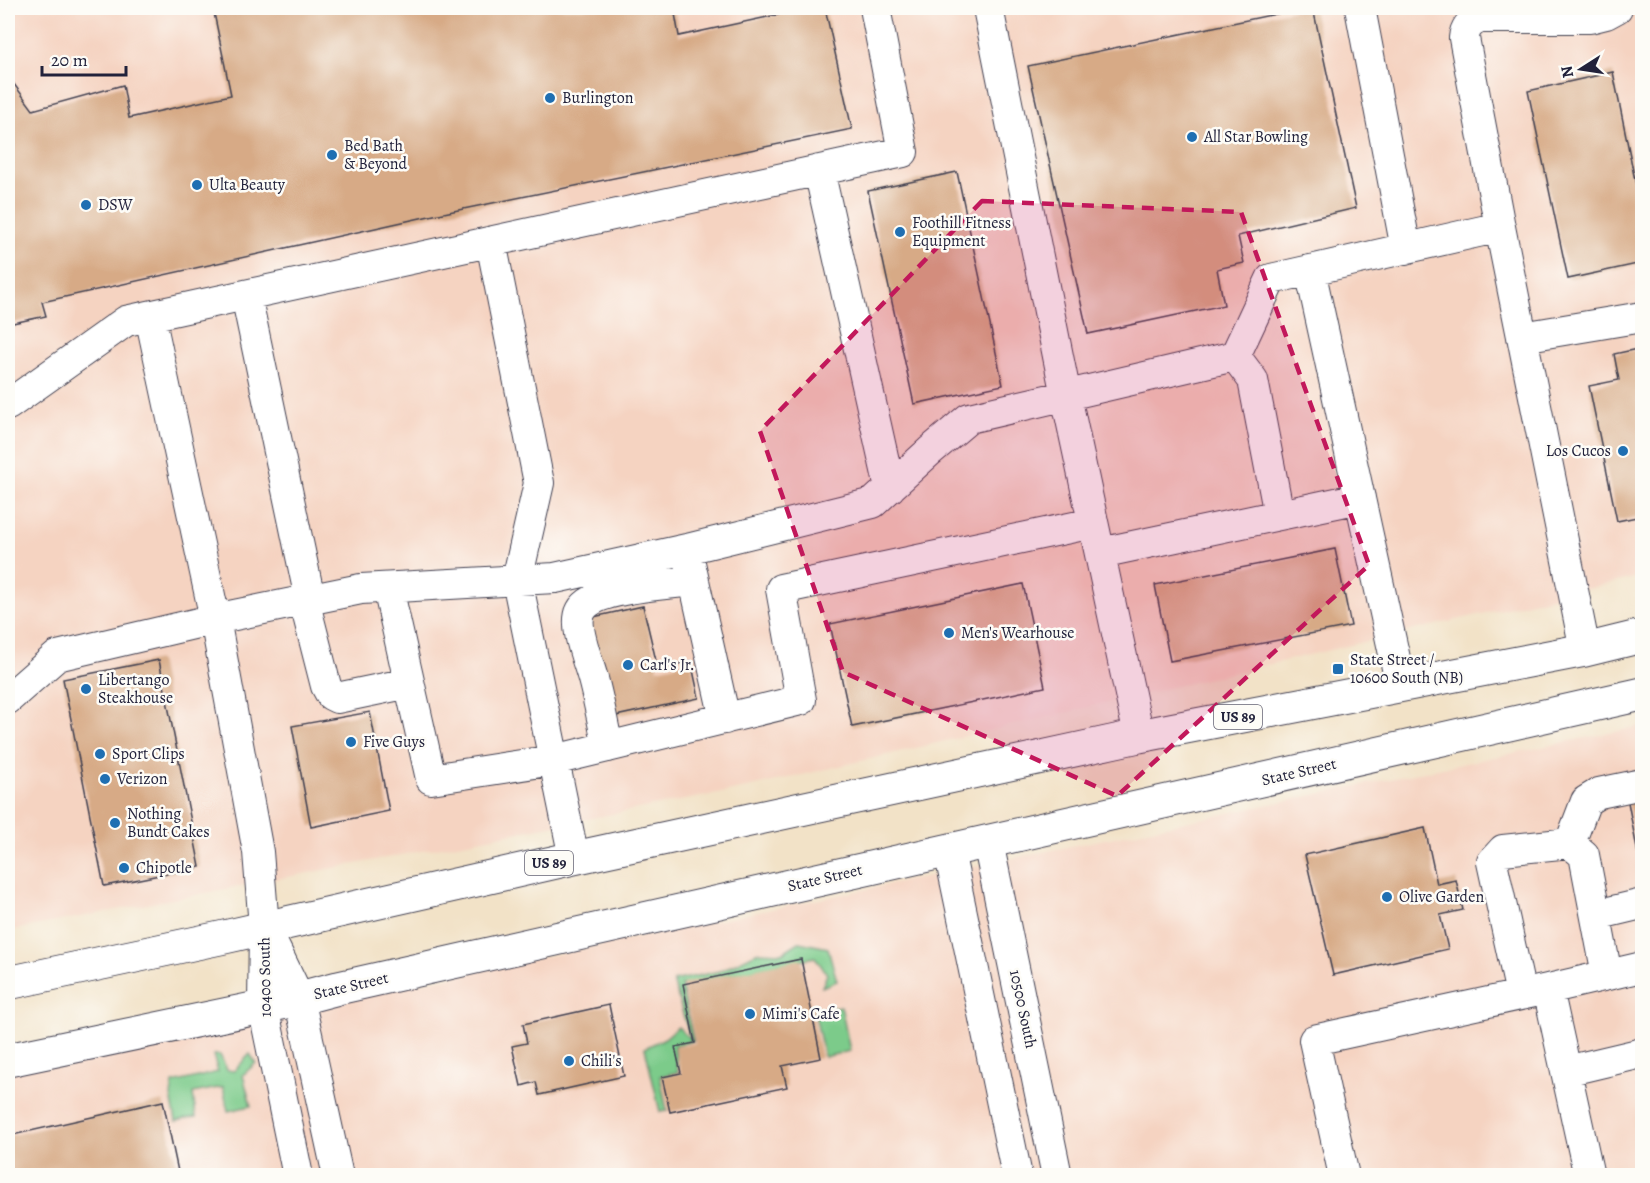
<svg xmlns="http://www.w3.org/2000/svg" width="1650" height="1183" font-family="Alegreya,serif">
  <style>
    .built { fill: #f5d3c1 }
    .green { fill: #7ccb8a; stroke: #4f7662; stroke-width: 1.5 }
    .building { fill: #d7aa86 }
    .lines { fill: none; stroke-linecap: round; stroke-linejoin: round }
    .minor-casing { stroke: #413f50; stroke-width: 32 }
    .major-casing { stroke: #413f50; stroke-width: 35 }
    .minor { stroke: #fff; stroke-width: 30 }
    .major { stroke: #fff; stroke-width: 33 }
    .marked { fill: #c2185b; fill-opacity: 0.2; stroke: #c2185b; stroke-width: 4.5; stroke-dasharray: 12 8; stroke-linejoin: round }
    .poi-dot { fill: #1f6fb2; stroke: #fdfcf7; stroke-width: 2 }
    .labels { text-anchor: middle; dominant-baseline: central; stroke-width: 5; stroke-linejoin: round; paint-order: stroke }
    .shield { fill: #fdfcf7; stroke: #646373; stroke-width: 1.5 }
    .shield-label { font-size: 15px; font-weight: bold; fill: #22223b }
    .poi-label { font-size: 16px; fill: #22223b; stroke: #fdfcf7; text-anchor: start }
    .street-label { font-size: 16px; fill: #22223b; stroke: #fdfcf7 }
  </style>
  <rect width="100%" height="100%" fill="#fdfcf7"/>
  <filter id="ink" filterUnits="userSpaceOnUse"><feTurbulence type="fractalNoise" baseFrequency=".0167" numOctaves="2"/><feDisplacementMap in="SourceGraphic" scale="12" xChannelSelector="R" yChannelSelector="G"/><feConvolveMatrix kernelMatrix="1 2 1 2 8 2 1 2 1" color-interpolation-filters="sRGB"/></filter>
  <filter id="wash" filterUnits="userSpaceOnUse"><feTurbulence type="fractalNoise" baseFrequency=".008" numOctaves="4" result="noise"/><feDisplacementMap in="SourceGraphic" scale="24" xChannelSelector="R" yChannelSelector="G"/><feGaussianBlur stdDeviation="1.35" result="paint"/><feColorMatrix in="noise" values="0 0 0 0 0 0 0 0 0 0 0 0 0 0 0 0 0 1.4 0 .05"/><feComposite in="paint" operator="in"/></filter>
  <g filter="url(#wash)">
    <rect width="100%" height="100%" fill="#f2e2c7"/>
    <path class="built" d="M8 8H1642V576L747 788 8 931Z
      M1642 726V1175H8V1070Z"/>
    <path class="green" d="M799 942 828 948 837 981 822 987 827 974 815 957 681 985 693 1040 690 1037 673 981 720 971 758 952 782 953Z
      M841 1006 850 1051 824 1057 814 1010Z
      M678 1027 692 1041 674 1046 678 1072 660 1076 667 1111 660 1112 645 1048 665 1038Z
      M250 1054 256 1063 243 1075 251 1106 228 1111 223 1087 193 1093 196 1117 176 1121 171 1096 173 1083 218 1072 213 1055H220L227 1070 234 1071Z"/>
    <g id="blocks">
      <path class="building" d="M213 8H674L679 36 809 8H825L852 129 434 215 42 302 46 316 8 324V76L33 110 123 85 129 118 231 95Z
        M1304 8H1313L1356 208 1238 236 1244 263 1217 269 1224 305 1088 334 1028 66Z
        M1613 72 1642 215V263L1568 279 1528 91Z
        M957 172 1003 385 914 404 868 191Z
        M1642 348V516L1617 521 1589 386 1619 380 1614 354Z
        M1335 549 1351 626 1170 661 1155 585Z
        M1023 584 1045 687 852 727 830 624Z
        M643 606 658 669 691 661 699 698 611 717 589 618Z
        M159 660 200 867 104 886 63 679Z
        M370 712 389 811 311 827 292 726Z
        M1642 794V853L1638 854 1627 797Z
        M1425 828 1437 884 1456 880 1463 910 1440 915 1448 949 1333 975 1305 855Z
        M801 959 821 1058 782 1066 787 1087 670 1112 662 1077 681 1073 675 1047 695 1043 683 984Z
        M609 1005 624 1076 539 1095 536 1082 521 1086 512 1046 527 1043 523 1024Z
        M163 1101 179 1176H8V1136Z"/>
    </g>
  </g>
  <g filter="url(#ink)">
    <use href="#blocks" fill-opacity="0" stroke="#413f50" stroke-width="1.5"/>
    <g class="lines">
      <g class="minor-casing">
        <path id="minor" d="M988 8 1066 396 1139 736
          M1360 8 1406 249
          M819 170 890 488
          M1500 227 1464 38C1465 27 1470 22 1480 18H1590L1606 14 1617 8
          M491 242 539 483 517 580 574 858
          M1310 270 1401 686
          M246 295 310 599
          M150 316 215 619 361 589 555 578 687 549 873 503 930 451 969 418 1235 356 1271 279 1500 227 1585 650
          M1522 337 1642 317
          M1235 356 1253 380 1279 515
          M8 405 126 321 903 152 875 8
          M1100 553 1360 498
          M690 563 725 719
          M388 588 431 779 554 760 801 700 781 589 1093 523
          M304 600 326 686 331 695 337 698 409 683
          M8 699 57 656 215 619 258 852 264 927 263 1006 298 1176
          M608 747C603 724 599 701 593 679 589 663 573 626 581 611 593 587 670 584 694 581
          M988 842 1057 1176
          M1570 843 1586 801 1599 793 1642 784
          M949 851 1017 1176
          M1596 915 1642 904
          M267 932 299 998 338 1176
          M1548 989 1642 967
          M1521 994 1492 862 1503 850 1570 843 1584 855 1607 975
          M1566 1071 1642 1053
          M1344 1176 1314 1040 1548 989 1589 1176"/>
      </g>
      <g class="major-casing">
        <path id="major" d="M8 983 220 938 574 858 1139 736 1585 650 1642 636
          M8 1060 281 1003 338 988 1642 694"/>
      </g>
      <use href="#minor" class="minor"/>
      <use href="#major" class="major"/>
    </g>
  </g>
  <path class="marked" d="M982 201 1241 212 1369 565 1117 796 843 672 760 431Z"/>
  <g class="poi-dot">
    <circle cx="550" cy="98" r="6"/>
    <circle cx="1192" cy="137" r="6"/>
    <circle cx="332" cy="155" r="6"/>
    <circle cx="197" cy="185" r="6"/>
    <circle cx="86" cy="205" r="6"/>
    <circle cx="900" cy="232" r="6"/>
    <circle cx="1623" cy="451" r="6"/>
    <circle cx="949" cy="633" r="6"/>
    <circle cx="628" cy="665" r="6"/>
    <rect x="1332" y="663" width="12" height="12" rx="3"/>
    <circle cx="86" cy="689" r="6"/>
    <circle cx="351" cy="742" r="6"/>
    <circle cx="100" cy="754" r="6"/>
    <circle cx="105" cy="779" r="6"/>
    <circle cx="115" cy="823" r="6"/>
    <circle cx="124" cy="868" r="6"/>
    <circle cx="1387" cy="897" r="6"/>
    <circle cx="750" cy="1014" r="6"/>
    <circle cx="569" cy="1061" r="6"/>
  </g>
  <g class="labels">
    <g class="shield">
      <rect x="1214" y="705" width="48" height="24" rx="4.5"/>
      <rect x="525" y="851" width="48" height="24" rx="4.5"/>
    </g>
    <g class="shield-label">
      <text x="1238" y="717">US 89</text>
      <text x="549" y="863">US 89</text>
    </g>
    <g class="poi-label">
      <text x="562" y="98">Burlington</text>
      <text x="1204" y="137">All Star Bowling</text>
      <text x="344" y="146">Bed Bath<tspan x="344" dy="18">&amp; Beyond</tspan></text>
      <text x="209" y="185">Ulta Beauty</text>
      <text x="98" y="205">DSW</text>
      <text x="912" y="223">Foothill Fitness<tspan x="912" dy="18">Equipment</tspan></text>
      <text x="1611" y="451" text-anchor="end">Los Cucos</text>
      <text x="961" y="633">Men's Wearhouse</text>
      <text x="1350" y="660">State Street /<tspan x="1350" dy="18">10600 South (NB)</tspan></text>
      <text x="640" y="665">Carl's Jr.</text>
      <text x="98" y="680">Libertango<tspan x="98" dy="18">Steakhouse</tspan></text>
      <text x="363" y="742">Five Guys</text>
      <text x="112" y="754">Sport Clips</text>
      <text x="117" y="779">Verizon</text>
      <text x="127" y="814">Nothing<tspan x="127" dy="18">Bundt Cakes</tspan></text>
      <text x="136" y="868">Chipotle</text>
      <text x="1399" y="897">Olive Garden</text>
      <text x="762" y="1014">Mimi's Cafe</text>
      <text x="581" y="1061">Chili's</text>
    </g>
    <g class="street-label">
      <text transform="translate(1299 772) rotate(-13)">State Street</text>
      <text transform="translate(825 878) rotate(-13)">State Street</text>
      <text transform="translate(265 977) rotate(-91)">10400 South</text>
      <text transform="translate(351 986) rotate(-13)">State Street</text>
      <text transform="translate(1023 1009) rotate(78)">10500 South</text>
    </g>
  </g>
  <rect width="1650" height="1183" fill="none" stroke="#fdfcf7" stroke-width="30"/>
  <g transform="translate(1581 69) rotate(258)" stroke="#fdfcf7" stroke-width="4.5" paint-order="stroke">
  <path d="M0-4.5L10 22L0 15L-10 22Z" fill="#22223b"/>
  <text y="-9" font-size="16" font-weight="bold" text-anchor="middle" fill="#22223b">N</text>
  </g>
  <path d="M42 66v9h84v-9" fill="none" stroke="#22223b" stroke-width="3"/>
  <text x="51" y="66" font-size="18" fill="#22223b" stroke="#fdfcf7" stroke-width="4.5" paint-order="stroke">20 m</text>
</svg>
